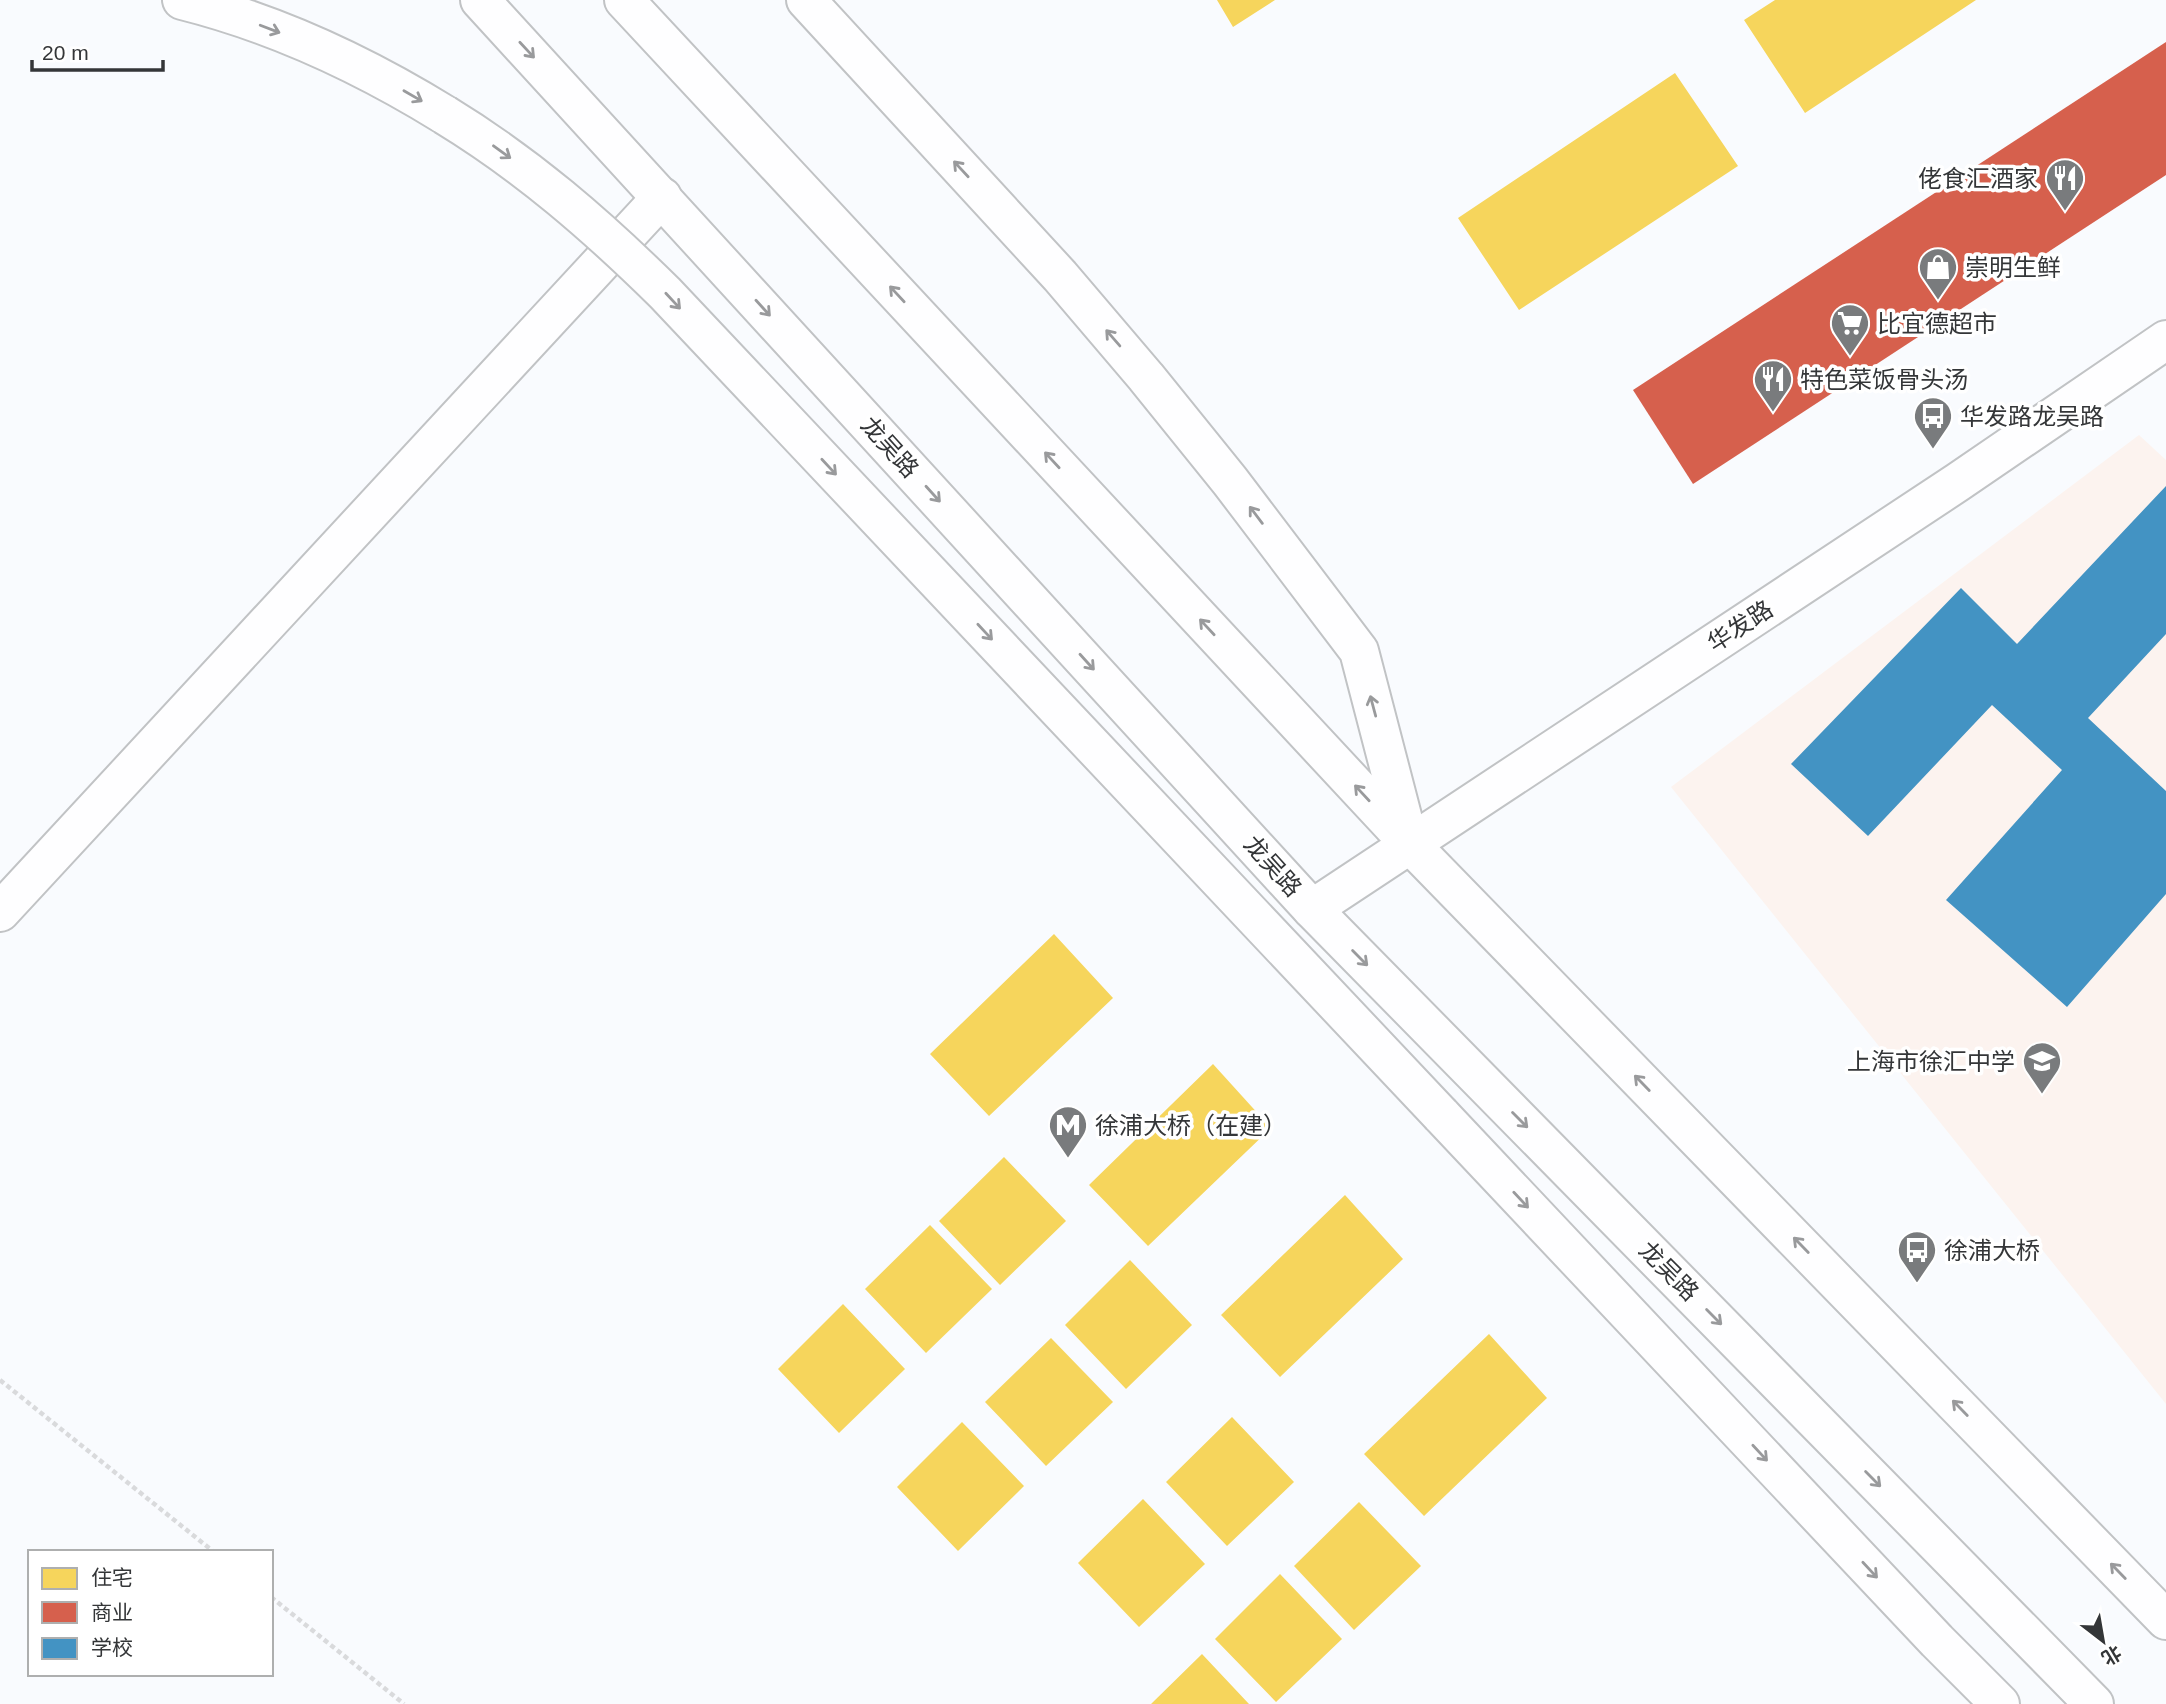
<svg xmlns="http://www.w3.org/2000/svg" width="2166" height="1704" font-family="Helvetica,'Noto Sans SC',sans-serif">
  <style>
    .education { fill: #fcf3ef }
    .homes { fill: #f6d55c }
    .shops { fill: #d6604d }
    .schools { fill: #4393c3 }
    .lines { fill: none; stroke-linecap: round; stroke-linejoin: round }
    .minor-casing { stroke: #c1c3c5; stroke-width: 42 }
    .major-casing { stroke: #c1c3c5; stroke-width: 42 }
    .highway-casing { stroke: #c1c3c5; stroke-width: 42 }
    .path { stroke: #d9dadc; stroke-width: 4.5; stroke-dasharray: 5 3.5; stroke-linecap: butt }
    .minor { stroke: #fefeff; stroke-width: 38 }
    .major { stroke: #fefeff; stroke-width: 38 }
    .highway { stroke: #fefeff; stroke-width: 38 }
    .highway-bridge-casing { stroke: #c1c3c5; stroke-width: 42; stroke-linecap: butt }
    .highway-bridge { stroke: #fefeff; stroke-width: 38 }
    .oneway { stroke: #999a9c }
    .labels { text-anchor: middle; dominant-baseline: central; stroke-width: 7; stroke-linejoin: round; paint-order: stroke }
    .poi-label { font-size: 24px; fill: #343638; stroke: #fff; text-anchor: start }
    .street-label { font-size: 24px; fill: #343638; stroke: #fff }
  </style>
  <rect width="100%" height="100%" fill="#f9fbfe"/>
  <path class="education" d="M2139 435 2166 460V1404L1671 787Z"/>
  <path class="homes" d="M1217 0H1275L1233 27Z
    M1775 0H1976L1805 113 1744 20Z
    M1675 73 1738 166 1519 310 1458 218Z
    M1054 934 1113 998 989 1116 930 1054Z
    M1213 1064 1271 1128 1148 1246 1089 1185Z
    M1004 1157 1066 1221 1000 1285 939 1221Z
    M1345 1195 1403 1259 1280 1377 1221 1315Z
    M930 1225 992 1289 926 1353 865 1289Z
    M1130 1260 1192 1325 1126 1389 1065 1325Z
    M843 1304 905 1369 839 1433 778 1369Z
    M1489 1334 1547 1398 1424 1516 1364 1454Z
    M1051 1338 1113 1402 1046 1466 985 1402Z
    M1232 1417 1294 1482 1227 1546 1166 1482Z
    M962 1422 1024 1486 958 1551 897 1487Z
    M1143 1499 1205 1564 1139 1627 1078 1563Z
    M1359 1502 1421 1566 1354 1630 1294 1566Z
    M1280 1574 1342 1639 1276 1702 1215 1639Z
    M1202 1654 1249 1704H1151Z"/>
  <path class="shops" d="M2166 42V175L1693 484 1633 390Z"/>
  <path class="schools" d="M2166 486V634L2088 718 2166 791V894L2067 1007 1946 900 2062 770 1992 705 1868 836 1791 764 1961 588 2017 644Z"/>
  <g class="lines">
    <g class="minor-casing">
      <path id="minor" d="M1312 909 1958 482 2166 340
        M0 912 662 197"/>
    </g>
    <g class="major-casing">
      <path id="major" d="M480 0 1312 909 2094 1704
        M624 0 1409 843 2166 1620"/>
    </g>
    <g class="highway-casing">
      <path id="highway" d="M182 0C274 23 364 65 445 115
        M806 0 1060 276 1146 377 1230 481 1359 651 1409 843
        M1441 1115 1937 1641 2000 1704"/>
    </g>
    <path class="path" d="M0 1380 214 1552
      M271 1597 404 1704"/>
    <use href="#minor" class="minor"/>
    <use href="#major" class="major"/>
    <use href="#highway" class="highway"/>
    <g class="highway-bridge-casing">
      <path id="highway-bridge" d="M445 115C527 165 596 225 665 293L1441 1115"/>
    </g>
    <use href="#highway-bridge" class="highway-bridge"/>
  </g>
  <defs><path id="oneway-shaft" d="M-6 0H5M1.5-3L5.5 0L1.5 3" fill="none" stroke-width="1.6" stroke-linecap="round" stroke-linejoin="round" transform="scale(1.75)"/></defs>
  <g class="oneway">
    <use href="#oneway-shaft" transform="translate(270 29) rotate(21)"/>
    <use href="#oneway-shaft" transform="translate(527 50) rotate(47)"/>
    <use href="#oneway-shaft" transform="translate(413 96) rotate(30)"/>
    <use href="#oneway-shaft" transform="translate(502 152) rotate(36)"/>
    <use href="#oneway-shaft" transform="translate(961 169) rotate(-133)"/>
    <use href="#oneway-shaft" transform="translate(897 294) rotate(-133)"/>
    <use href="#oneway-shaft" transform="translate(673 301) rotate(47)"/>
    <use href="#oneway-shaft" transform="translate(763 308) rotate(48)"/>
    <use href="#oneway-shaft" transform="translate(1113 338) rotate(-131)"/>
    <use href="#oneway-shaft" transform="translate(1052 460) rotate(-133)"/>
    <use href="#oneway-shaft" transform="translate(829 467) rotate(47)"/>
    <use href="#oneway-shaft" transform="translate(933 494) rotate(48)"/>
    <use href="#oneway-shaft" transform="translate(1256 515) rotate(-127)"/>
    <use href="#oneway-shaft" transform="translate(1207 627) rotate(-133)"/>
    <use href="#oneway-shaft" transform="translate(985 632) rotate(47)"/>
    <use href="#oneway-shaft" transform="translate(1087 662) rotate(48)"/>
    <use href="#oneway-shaft" transform="translate(1373 706) rotate(-105)"/>
    <use href="#oneway-shaft" transform="translate(1362 793) rotate(-133)"/>
    <use href="#oneway-shaft" transform="translate(1360 958) rotate(45)"/>
    <use href="#oneway-shaft" transform="translate(1642 1083) rotate(-134)"/>
    <use href="#oneway-shaft" transform="translate(1520 1120) rotate(45)"/>
    <use href="#oneway-shaft" transform="translate(1521 1200) rotate(47)"/>
    <use href="#oneway-shaft" transform="translate(1801 1245) rotate(-134)"/>
    <use href="#oneway-shaft" transform="translate(1714 1317) rotate(45)"/>
    <use href="#oneway-shaft" transform="translate(1960 1408) rotate(-134)"/>
    <use href="#oneway-shaft" transform="translate(1760 1453) rotate(47)"/>
    <use href="#oneway-shaft" transform="translate(1873 1479) rotate(45)"/>
    <use href="#oneway-shaft" transform="translate(1870 1570) rotate(47)"/>
    <use href="#oneway-shaft" transform="translate(2118 1571) rotate(-134)"/>
  </g>
  <defs>
    <g id="restaurant-pin" transform="scale(2.0125)"><path d="M0 17L-7.5 6A9.5 9.5 0 1 1 7.5 6Z" fill="#797b7d" stroke="#fff"/><path d="M-5-6h1v4h1v-4h1v4h1v-4h1v5L-1.5 .5V6h-2V.5L-5-1ZM5-6V6H3V1.5H1.5Q1.5-4 5-6Z" fill="#fff"/></g>
    <g id="shop-pin" transform="scale(2.0125)"><path d="M0 17L-7.5 6A9.5 9.5 0 1 1 7.5 6Z" fill="#797b7d" stroke="#fff"/><path d="M-5-2.5h2.3a2.7 3.5 0 0 1 5.4 0H5L5.5 6h-11ZM-1.5-2.5h3a1.5 2.3 0 0 0-3 0Z" fill="#fff"/></g>
    <g id="supermarket-pin" transform="scale(2.0125)"><path d="M0 17L-7.5 6A9.5 9.5 0 1 1 7.5 6Z" fill="#797b7d" stroke="#fff"/><path d="M-6-5.5h2.5l.6 2H6L4.5 2H-2.5L-4.4-4H-6ZM-1.5 3.2a1.3 1.3 0 1 0 .1 0ZM3 3.2a1.3 1.3 0 1 0 .1 0Z" fill="#fff"/></g>
    <g id="bus-pin" transform="scale(2.0125)"><path d="M0 17L-7.5 6A9.5 9.5 0 1 1 7.5 6Z" fill="#797b7d" stroke="#fff"/><path d="M-5-6H5V4H4V6H2V4H-2V6H-4V4H-5ZM-3.5-4V0h7V-4ZM-3.5 1.2v1.5H-2V1.2ZM2 1.2v1.5H3.5V1.2Z" fill="#fff"/></g>
    <g id="school-pin" transform="scale(2.0125)"><path d="M0 17L-7.5 6A9.5 9.5 0 1 1 7.5 6Z" fill="#797b7d" stroke="#fff"/><path d="M0-5L7-2L0 1L-7-2ZM-4 1L0 2.5L4 1V4Q0 6-4 4Z" fill="#fff"/></g>
    <g id="metro-pin" transform="scale(2.0125)"><path d="M0 17L-7.5 6A9.5 9.5 0 1 1 7.5 6Z" fill="#797b7d" stroke="#fff"/><path d="M-5.5 5V-5H-3L0 0L3-5H5.5V5H3V-.5L0 4L-3-.5V5Z" fill="#fff"/></g>
  </defs>
  <g fill-rule="evenodd">
    <use href="#restaurant-pin" x="2065" y="178"/>
    <use href="#shop-pin" x="1938" y="267"/>
    <use href="#supermarket-pin" x="1850" y="323"/>
    <use href="#restaurant-pin" x="1773" y="379"/>
    <use href="#bus-pin" x="1933" y="416"/>
    <use href="#school-pin" x="2042" y="1061"/>
    <use href="#metro-pin" x="1068" y="1125"/>
    <use href="#bus-pin" x="1917" y="1250"/>
  </g>
  <g class="labels">
    <g class="poi-label">
      <text x="2038" y="178" text-anchor="end">佬食汇酒家</text>
      <text x="1965" y="267">崇明生鲜</text>
      <text x="1877" y="323">比宜德超市</text>
      <text x="1800" y="379">特色菜饭骨头汤</text>
      <text x="1960" y="416">华发路龙吴路</text>
      <text x="2015" y="1061" text-anchor="end">上海市徐汇中学</text>
      <text x="1095" y="1125">徐浦大桥（在建）</text>
      <text x="1944" y="1250">徐浦大桥</text>
    </g>
    <g class="street-label">
      <text transform="translate(890 447) rotate(48)">龙吴路</text>
      <text transform="translate(1740 626) rotate(-33)">华发路</text>
      <text transform="translate(1273 866) rotate(48)">龙吴路</text>
      <text transform="translate(1669 1271) rotate(45)">龙吴路</text>
    </g>
  </g>
  <rect x="28" y="1550" width="245" height="126" fill="#ffffff" stroke="#aeafaf" stroke-width="2"/>
  <rect x="42" y="1568" width="35" height="21" fill="#f6d55c" stroke="#aeafaf" stroke-width="2"/>
  <text x="91" y="1585" font-size="21" fill="#343638">住宅</text>
  <rect x="42" y="1602" width="35" height="21" fill="#d6604d" stroke="#aeafaf" stroke-width="2"/>
  <text x="91" y="1620" font-size="21" fill="#343638">商业</text>
  <rect x="42" y="1638" width="35" height="21" fill="#4393c3" stroke="#aeafaf" stroke-width="2"/>
  <text x="91" y="1655" font-size="21" fill="#343638">学校</text>
  <g transform="translate(2103 1641) rotate(149)" stroke="#ffffff" stroke-width="5" paint-order="stroke">
  <path d="M0-5L12 26L0 18L-12 26Z" fill="#343638"/>
  <text y="-10" font-size="19" font-weight="bold" text-anchor="middle" fill="#343638">北</text>
  </g>
  <path d="M32 60v10h131v-10" fill="none" stroke="#343638" stroke-width="3.5"/>
  <text x="42" y="60" font-size="21" fill="#343638" stroke="#ffffff" stroke-width="5" paint-order="stroke">20 m</text>
</svg>
